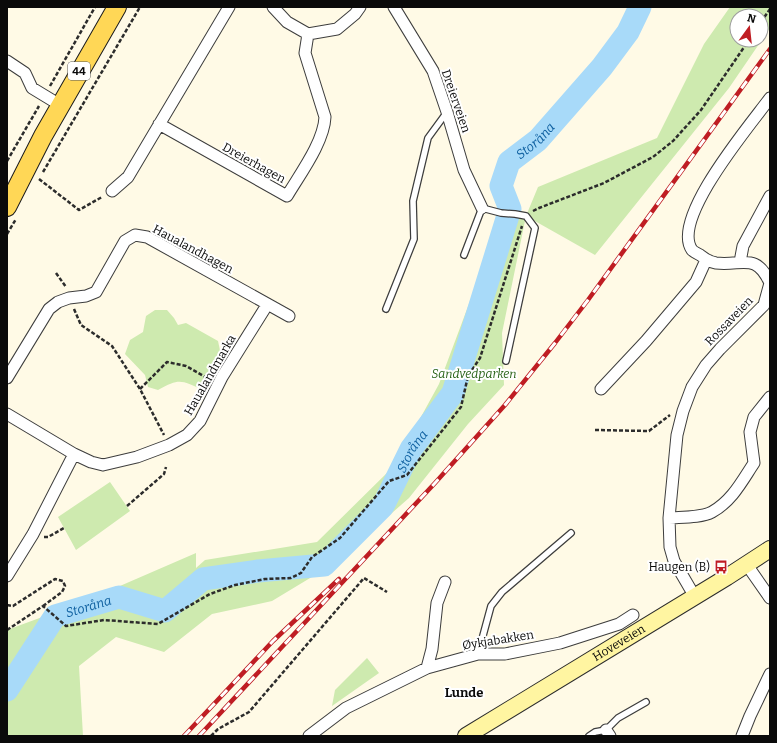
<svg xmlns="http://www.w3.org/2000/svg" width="777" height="743" font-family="Bitter,serif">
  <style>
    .green { fill: #ceeaaf; fill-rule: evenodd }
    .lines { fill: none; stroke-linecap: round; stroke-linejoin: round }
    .river { stroke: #a8daf9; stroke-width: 23 }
    .service-casing { stroke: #3d3d3d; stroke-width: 8 }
    .minor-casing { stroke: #3d3d3d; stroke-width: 13 }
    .secondary-casing { stroke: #2c2c2c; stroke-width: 18 }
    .primary-casing { stroke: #1b1b1b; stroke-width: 20 }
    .path { stroke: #2c2c2c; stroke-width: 2.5; stroke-dasharray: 4 2; stroke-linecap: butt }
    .service { stroke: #fff; stroke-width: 5.5 }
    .minor { stroke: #fff; stroke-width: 11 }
    .secondary { stroke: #fff5a1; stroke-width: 16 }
    .primary { stroke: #ffd756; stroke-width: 18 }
    .rail-casing { stroke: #bf1d23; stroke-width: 4.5 }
    .rail { stroke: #fff; stroke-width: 3; stroke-dasharray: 9; stroke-linecap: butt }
    .labels { text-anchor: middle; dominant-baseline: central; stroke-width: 4; stroke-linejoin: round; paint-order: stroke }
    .shield { fill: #fff; stroke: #545454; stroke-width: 1 }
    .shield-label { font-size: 11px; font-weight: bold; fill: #0a0a0a }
    .street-label { font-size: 12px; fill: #0a0a0a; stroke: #fff }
    .park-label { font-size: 12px; font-style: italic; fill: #286318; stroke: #fff }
    .poi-label { font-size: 12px; fill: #0a0a0a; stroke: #fff; text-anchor: end }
    .water-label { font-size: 13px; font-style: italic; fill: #0f60a0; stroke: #fff }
    .neighbourhood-label { font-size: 13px; font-weight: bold; fill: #0a0a0a; stroke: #fff }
  </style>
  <rect width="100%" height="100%" fill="#fffae6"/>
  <path class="green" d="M730 7H770V28L729 88 595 255 526 216 502 333 504 385 468 424 409 498 335 563 272 601 212 614 164 652 116 637 79 666 83 736H7V630L83 602 196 553V568L205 560 317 542 394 466 439 384 500 221 526 216 538 187 657 138 704 44ZM737 16H761V40H737Z
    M155 310H167L174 318 178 325 186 323 218 341 222 360 204 390C181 381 181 377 158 390L148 387 145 375 125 354 130 340 143 332 146 316Z
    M110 482 130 511 76 550 58 517Z
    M367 658 379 673 332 706 335 690Z"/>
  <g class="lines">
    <path class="river" id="s1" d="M7 690 55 616 119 597 165 611 203 579 258 571 324 565 383 506 411 449 453 393 510 209 501 186 509 162 538 140 602 67 628 32 640 7"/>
    <g class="service-casing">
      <path id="service" d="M464 255 482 208 501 213 515 214 526 216 535 228 506 361
        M386 309 414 239 413 201 428 138 447 112
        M478 654 491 606 502 592 571 533
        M589 736 595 732 606 730 618 718 646 702"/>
    </g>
    <g class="minor-casing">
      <path id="minor" d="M273 7 287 22 308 34 337 29 355 14 360 7
        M394 7 433 71 447 112 464 170 482 208
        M7 61 25 73 32 88 60 105
        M159 124 287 196C300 174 324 142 325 117L305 53 308 34
        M112 191 128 177 229 7
        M740 262 743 246 770 196
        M7 378 49 309 58 302 69 298 86 296 96 292 125 241 135 235 147 237 289 316
        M601 389 646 341 696 282 706 260
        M7 414 74 454 91 462 103 465 137 457 169 445 187 435 200 421 222 377 267 305
        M669 518C681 517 701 518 712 512 732 501 742 481 754 463L750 432 754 417 770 397
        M747 565 770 598
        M7 576 33 534 74 454
        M695 597 674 561 670 547 669 518 677 435 683 411 692 387 706 365 720 349 764 305 770 283C756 252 743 266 716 263 710 262 705 259 700 255 698 254 694 252 692 250 670 219 751 124 770 98
        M427 668 432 649 437 603 445 582
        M606 730 610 736
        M309 736 346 708 427 668 478 654H505L560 643 619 624 633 615
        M742 736 750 716 770 674"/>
    </g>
    <g class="secondary-casing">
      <g id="secondary">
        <path id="s2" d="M466 736 727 577 770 549"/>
      </g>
    </g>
    <g class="primary-casing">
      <path id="primary" d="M7 207 43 136 117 7"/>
    </g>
    <path class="path" d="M761 22 770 9
      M50 86 95 7
      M7 161 39 106
      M43 172 140 7
      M39 179 79 210 102 197
      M533 211 539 208 604 183 653 157 673 141 701 110 749 40
      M7 234 16 219
      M56 273 66 287
      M74 309 81 325 112 346 140 389 164 435
      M140 389 167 362 186 366 209 379
      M595 430 649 431 670 415
      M127 506 164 474 166 467
      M44 537H48L64 528
      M7 605 13 606 55 579 63 581 65 586 62 592 43 606
      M7 630 43 606 66 626 104 620 158 624 210 594 235 585 265 579 291 578 301 573 312 557 340 538 389 481 407 475 461 407 468 376 480 358 522 226
      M211 736 218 729 249 712 364 578 387 592"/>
    <use href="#service" class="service"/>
    <use href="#minor" class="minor"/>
    <use href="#secondary" class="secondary"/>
    <use href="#primary" class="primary"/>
    <g class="rail-casing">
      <path id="rail" d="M184 736 273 641 339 579
        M199 736 435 483 505 405 555 343 588 300 770 49"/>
    </g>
    <use href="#rail" class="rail"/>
  </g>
  <defs>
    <g id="bus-bare" transform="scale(1.08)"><path d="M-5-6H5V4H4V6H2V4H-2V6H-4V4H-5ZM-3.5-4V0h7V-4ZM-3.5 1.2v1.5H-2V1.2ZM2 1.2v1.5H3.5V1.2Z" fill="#bf1d23" stroke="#fff" stroke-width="2.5" paint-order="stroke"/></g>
  </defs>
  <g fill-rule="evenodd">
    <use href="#bus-bare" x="721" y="567"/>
  </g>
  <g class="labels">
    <rect class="shield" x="68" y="62" width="22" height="18" rx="3"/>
    <g class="shield-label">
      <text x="79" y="71">44</text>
    </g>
    <g class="street-label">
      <text transform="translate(456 101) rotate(71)">Dreierveien</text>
      <text transform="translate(254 163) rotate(29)">Dreierhagen</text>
      <text transform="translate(193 249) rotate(28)">Haualandhagen</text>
      <text transform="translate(729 321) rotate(-46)">Rossaveien</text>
      <text transform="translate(210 375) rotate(-60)">Haualandmarka</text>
      <text transform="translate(498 640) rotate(-9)">Øykjabakken</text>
      <text stroke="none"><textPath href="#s2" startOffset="179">Hoveveien</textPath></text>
    </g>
    <g class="park-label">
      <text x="474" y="374">Sandvedparken</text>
    </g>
    <g class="poi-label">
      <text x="710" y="567">Haugen (B)</text>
    </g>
    <g class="water-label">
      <text stroke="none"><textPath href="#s1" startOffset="868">Storåna</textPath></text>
      <text stroke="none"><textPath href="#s1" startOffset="520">Storåna</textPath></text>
      <text stroke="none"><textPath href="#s1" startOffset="123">Storåna</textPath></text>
    </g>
    <g class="neighbourhood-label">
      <text x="464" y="692">Lunde</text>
    </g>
  </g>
  <rect width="777" height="743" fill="none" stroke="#0a0a0a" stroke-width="16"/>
  <g transform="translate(749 28) rotate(15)"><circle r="19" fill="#ffffff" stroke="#9d9d9d"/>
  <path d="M0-3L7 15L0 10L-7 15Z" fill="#bf1d23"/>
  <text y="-6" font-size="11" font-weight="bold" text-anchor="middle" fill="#0a0a0a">N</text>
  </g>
</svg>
